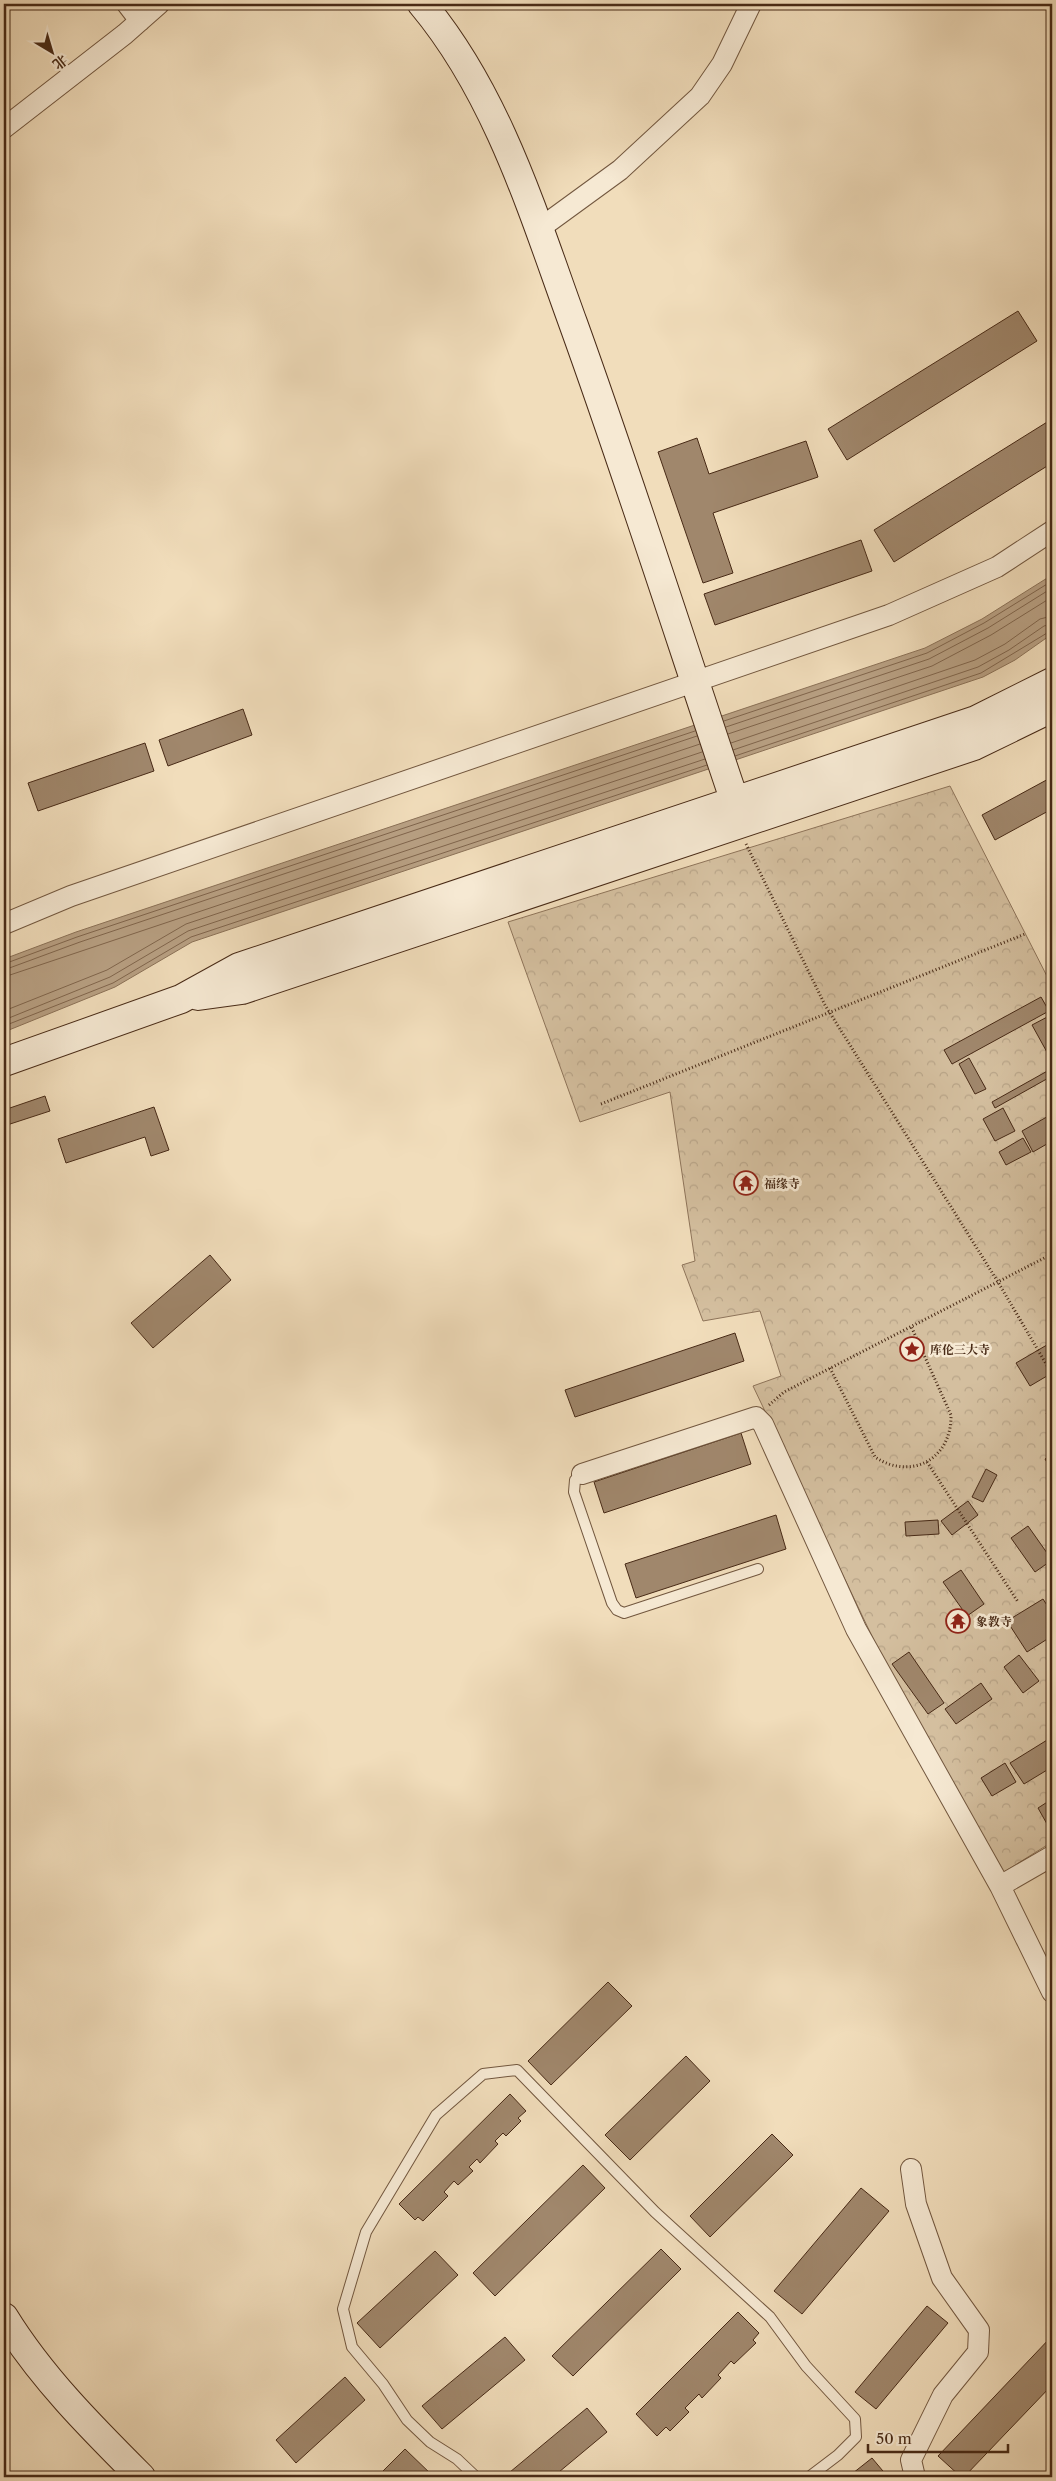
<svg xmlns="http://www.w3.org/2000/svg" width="1056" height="2481" font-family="'Libre Caslon Text','Noto Serif SC',serif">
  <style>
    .forest { fill: url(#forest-crowns); stroke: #8e745a }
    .water { fill: #b8a083; stroke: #8b7157 }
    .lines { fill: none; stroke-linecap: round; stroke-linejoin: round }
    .shore { stroke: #80654c; stroke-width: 1 }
    .building { fill: #a0876c; stroke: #482a16 }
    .lane-casing { stroke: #72573f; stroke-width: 12 }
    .street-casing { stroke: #72573f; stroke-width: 22 }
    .secondary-casing { stroke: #482a16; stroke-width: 30 }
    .path { stroke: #482a16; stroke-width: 3; stroke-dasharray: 1 2.5; stroke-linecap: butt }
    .lane { stroke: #f6e9d3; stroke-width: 10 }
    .street { stroke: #f6e9d3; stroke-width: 20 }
    .secondary { stroke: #f6e9d3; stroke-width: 28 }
    .labels { text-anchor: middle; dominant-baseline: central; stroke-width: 5; stroke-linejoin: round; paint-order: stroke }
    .poi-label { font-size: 12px; font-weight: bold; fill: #482a16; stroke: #f6e9d3; text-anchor: start }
  </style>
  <defs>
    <pattern id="forest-crowns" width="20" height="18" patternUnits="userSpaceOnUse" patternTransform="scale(1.25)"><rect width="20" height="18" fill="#d4bf9f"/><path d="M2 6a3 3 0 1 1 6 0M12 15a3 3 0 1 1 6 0" fill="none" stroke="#b8a488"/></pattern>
  </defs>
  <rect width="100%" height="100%" fill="#f1ddbb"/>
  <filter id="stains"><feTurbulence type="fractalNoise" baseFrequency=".004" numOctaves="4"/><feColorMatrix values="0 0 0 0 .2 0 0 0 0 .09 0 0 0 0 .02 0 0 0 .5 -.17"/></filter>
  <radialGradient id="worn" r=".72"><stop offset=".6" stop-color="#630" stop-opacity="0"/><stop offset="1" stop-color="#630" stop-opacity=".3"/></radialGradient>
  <path class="forest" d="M950 786 1052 986V1842L1004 1872 889 1672 753 1386 781 1376 760 1311 703 1321 682 1265 695 1261 670 1092 580 1122 508 922Z"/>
  <path class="water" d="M1052 575V634L1015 660 983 677 192 942 115 987 4 1032V959L76 932 925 648 982 619Z"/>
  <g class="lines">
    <path class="shore" d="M724 721 927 653 984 623 1052 581
      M726 727 929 659 988 628 1052 588
      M728 734 932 666 991 635 1052 597
      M731 743 975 660 1005 644 1040 619 1052 616
      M733 750 978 667 1009 650 1044 626 1052 624
      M735 756 981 673 1052 630
      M4 964 77 937 695 731
      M4 970 80 942 697 736
      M4 977 700 744
      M4 1011 107 970 186 924 702 752
      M4 1020 110 977 188 931 705 759
      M4 1026 113 983 191 937 707 765"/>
  </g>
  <path class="building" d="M1018 311 1037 341 847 460 828 429Z
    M1052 419V463L894 562 874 530Z
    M697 438 709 474 806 441 818 477 713 513 733 573 703 583 658 452Z
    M861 540 872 571 715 625 704 594Z
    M243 709 252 735 168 766 159 740Z
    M145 743 154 771 38 811 28 783Z
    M1052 777V809L995 840 982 815Z
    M1041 997 1049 1011 952 1064 944 1050Z
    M1051 1015 1052 1052 1048 1054 1032 1025Z
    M969 1058 986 1089 975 1094 959 1064Z
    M1051 1069 1052 1076 995 1108 992 1102Z
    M45 1096 50 1111 4 1126V1110Z
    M154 1107 169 1150 151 1156 145 1137 66 1163 58 1139Z
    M1003 1108 1015 1131 995 1141 983 1119Z
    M1052 1114V1141L1033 1152 1022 1131Z
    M1023 1138 1031 1152 1006 1165 999 1152Z
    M210 1255 231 1280 153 1348 131 1323Z
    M735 1333 744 1361 575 1417 565 1390Z
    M1052 1342V1373L1030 1386 1016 1363Z
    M1052 1410V1422L1046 1413Z
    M741 1433 751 1464 604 1513 594 1482Z
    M1052 1454V1471L1045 1459Z
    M986 1469 997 1475 983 1502 972 1497Z
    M968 1501 978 1515 952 1535 941 1521Z
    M776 1515 786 1549 636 1598 625 1564Z
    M938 1520 939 1534 906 1536 905 1522Z
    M1028 1526 1052 1560 1035 1572 1011 1538Z
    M961 1570 984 1604 967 1616 943 1582Z
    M1043 1599 1052 1613V1636L1027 1652 1007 1621Z
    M909 1652 944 1703 928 1714 892 1664Z
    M1019 1655 1039 1681 1023 1693 1004 1667Z
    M981 1683 992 1699 956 1724 945 1709Z
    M1052 1737V1767L1024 1784 1010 1763Z
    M1005 1763 1016 1782 992 1796 981 1778Z
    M1052 1799V1821L1047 1824 1038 1808Z
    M608 1982 632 2006 551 2085 528 2061Z
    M686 2056 710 2081 630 2160 605 2135Z
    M510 2094 526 2111 518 2118 521 2121 506 2136 503 2133 495 2141 498 2144 480 2163 477 2159 469 2167 473 2171 458 2185 454 2181 444 2192 448 2196 423 2221 418 2217 415 2220 399 2204Z
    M772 2134 793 2155 710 2237 690 2216Z
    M583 2165 605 2188 495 2296 473 2273Z
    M861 2188 889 2211 802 2314 774 2291Z
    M661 2249 681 2269 573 2376 552 2356Z
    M435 2251 458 2275 380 2348 357 2323Z
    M927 2306 948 2323 876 2409 855 2392Z
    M738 2312 759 2333 753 2340 756 2343 734 2364 731 2361 718 2375 721 2378 702 2398 699 2394 685 2408 689 2412 670 2431 666 2427 657 2436 636 2414Z
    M1052 2336V2385L964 2477H961L938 2456Z
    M505 2337 525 2360 442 2429 422 2406Z
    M345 2377 365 2400 296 2463 276 2440Z
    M587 2408 607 2432 553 2477H504Z
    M405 2449 433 2476 431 2477H377Z
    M872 2458 888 2477H848Z
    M686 2472 690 2477H680Z"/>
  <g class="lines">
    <g class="lane-casing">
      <path id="lane" d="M582 1474 575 1480 574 1492 612 1603 617 1610 624 1613 758 1569
        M476 2477 457 2459 430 2442 407 2420 383 2384 352 2347 343 2309 366 2232 436 2115 483 2074 517 2070 655 2212 770 2317 806 2366 855 2419 856 2437 838 2455 809 2477"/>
    </g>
    <g class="street-casing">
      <path id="street" d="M127 4 140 21
        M4 128 125 34 159 4
        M539 229 620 170 700 96 722 64 751 4
        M4 924 71 896 889 615 997 567 1052 531
        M582 1474 756 1417 763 1424 856 1629 1000 1886 1052 1856
        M1000 1886 1052 1992
        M911 2169 916 2204 942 2278 979 2330 978 2352 943 2395 911 2460 915 2477"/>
    </g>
    <g class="secondary-casing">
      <path id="secondary" d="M422 4C498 95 533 213 573 323 630 481 681 642 735 802
        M198 996 242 990 974 746 1052 708
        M4 1062 181 999 239 967 976 720 1052 682
        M4 2317C41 2377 91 2427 141 2477"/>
    </g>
    <path class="path" d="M746 844 825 1005 998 1282 1052 1374
      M601 1104 1025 934
      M830 1368 875 1457C911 1481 952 1459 951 1415L911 1326
      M769 1405 784 1392 1052 1254
      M927 1462 1018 1602"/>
    <use href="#lane" class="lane"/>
    <use href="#street" class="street"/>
    <use href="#secondary" class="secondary"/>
  </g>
  <defs>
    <g id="temple-ring" transform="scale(1.25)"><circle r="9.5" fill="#f6e9d3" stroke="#8f2418" stroke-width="1.5"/><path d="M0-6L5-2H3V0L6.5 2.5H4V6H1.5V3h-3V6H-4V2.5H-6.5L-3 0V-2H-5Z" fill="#8f2418"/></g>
    <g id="sight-ring" transform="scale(1.25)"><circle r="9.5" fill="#f6e9d3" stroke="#8f2418" stroke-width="1.5"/><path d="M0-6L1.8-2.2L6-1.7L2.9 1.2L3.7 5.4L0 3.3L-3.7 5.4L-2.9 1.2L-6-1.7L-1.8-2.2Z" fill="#8f2418"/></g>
  </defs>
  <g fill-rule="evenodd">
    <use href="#temple-ring" x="746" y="1183"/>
    <use href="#sight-ring" x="912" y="1349"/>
    <use href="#temple-ring" x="958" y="1621"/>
  </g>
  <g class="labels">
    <g class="poi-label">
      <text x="764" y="1183">福缘寺</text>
      <text x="930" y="1349">库伦三大寺</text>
      <text x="976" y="1621">象教寺</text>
    </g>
  </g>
  <rect width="1056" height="2481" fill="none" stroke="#f1ddbb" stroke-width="20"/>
  <rect x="5" y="5" width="1046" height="2471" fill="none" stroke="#482a16" stroke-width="2.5"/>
  <rect x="10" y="10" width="1036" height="2461" fill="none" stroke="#482a16"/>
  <g transform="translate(52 52) rotate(142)" stroke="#f6e9d3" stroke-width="4" paint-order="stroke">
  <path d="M0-4L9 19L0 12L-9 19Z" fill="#482a16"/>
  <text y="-8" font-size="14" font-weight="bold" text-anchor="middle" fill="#482a16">北</text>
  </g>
  <path d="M868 2444v8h140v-8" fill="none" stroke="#482a16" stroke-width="2.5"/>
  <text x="876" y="2444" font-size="15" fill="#482a16" stroke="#f6e9d3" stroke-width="4" paint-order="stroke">50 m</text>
  <rect width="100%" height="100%" filter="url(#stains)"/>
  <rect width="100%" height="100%" fill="url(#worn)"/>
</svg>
